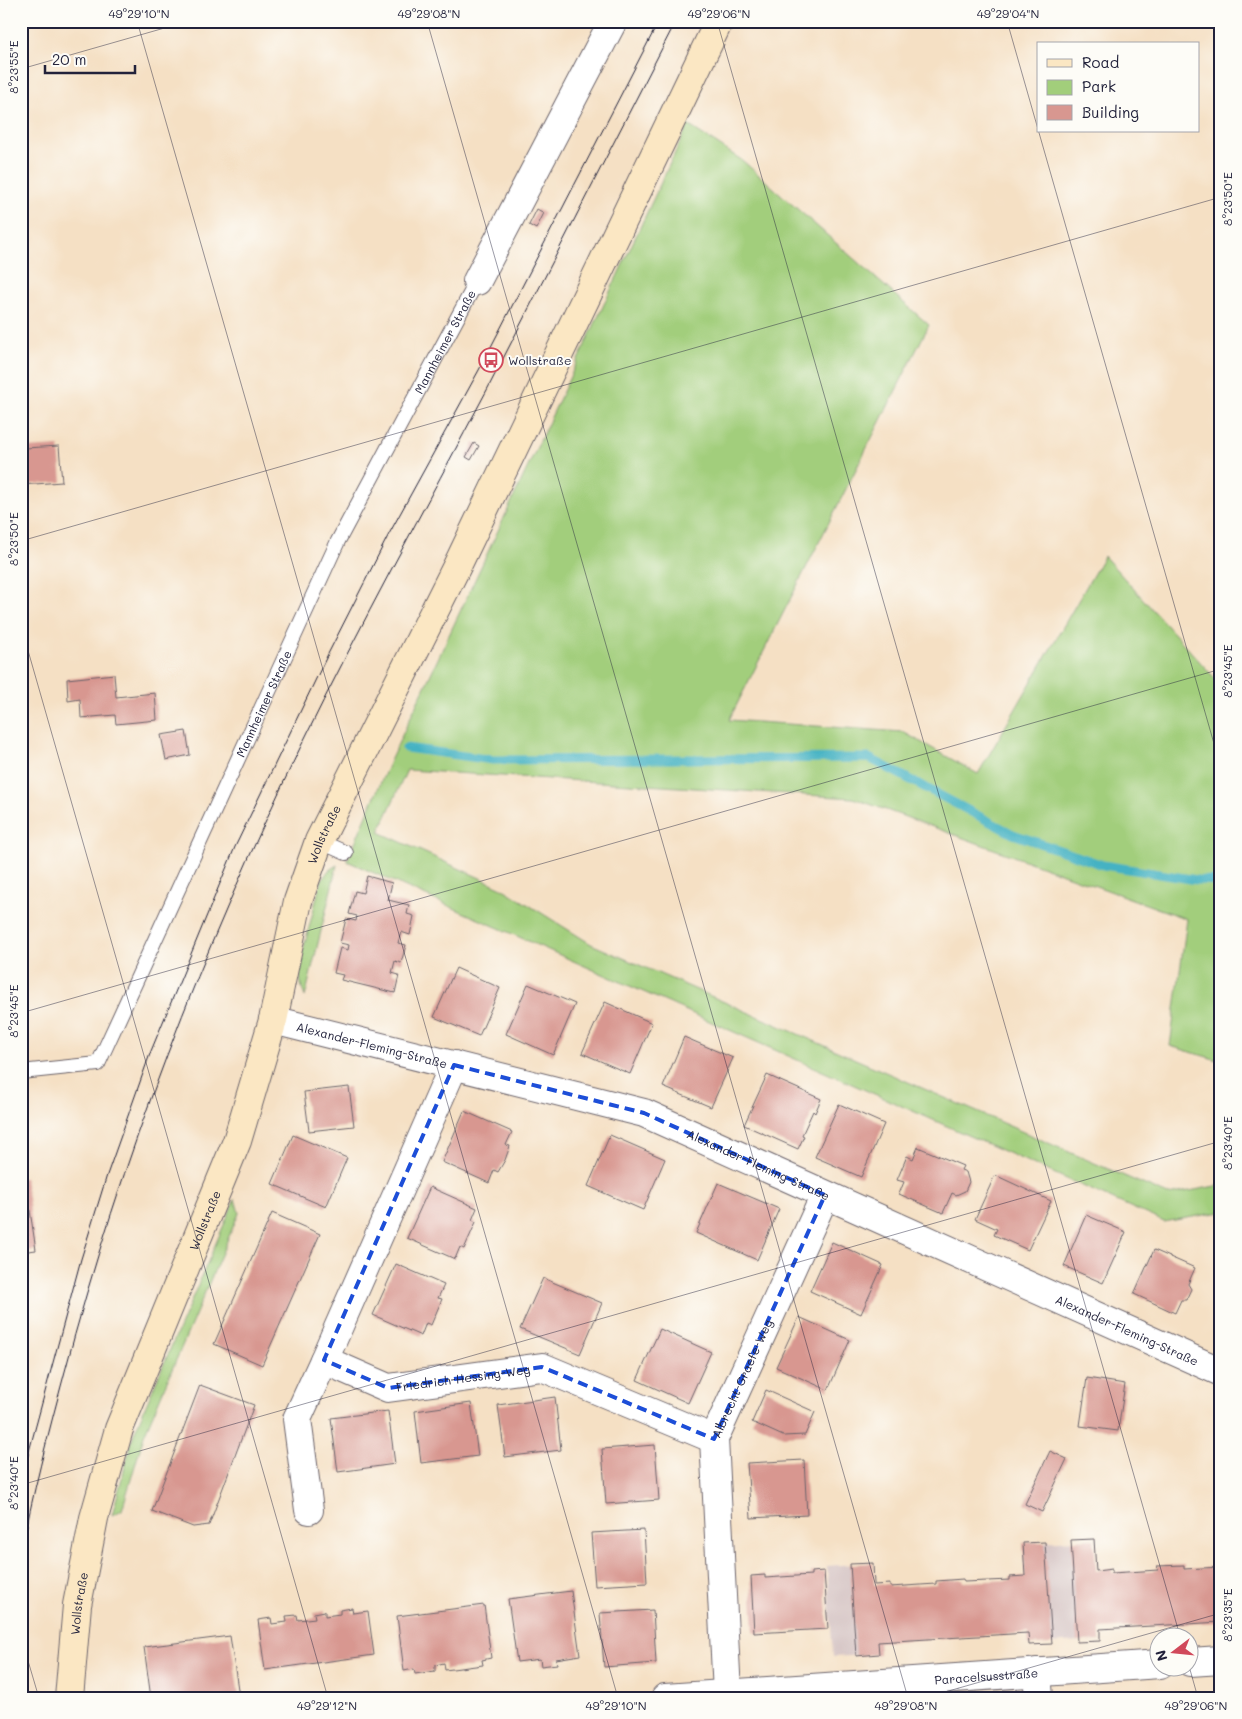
<svg xmlns="http://www.w3.org/2000/svg" width="1242" height="1719" font-family="Mali,sans-serif">
  <style>
    .industrial { fill: #d2bfc0 }
    .green { fill: #a2ce7b; stroke: #62785b }
    .lines { fill: none; stroke-linecap: round; stroke-linejoin: round }
    .stream { stroke: #45b2c3; stroke-width: 9 }
    .building { fill: #d89790 }
    .lane-casing { stroke: #6c646b; stroke-width: 16 }
    .street-casing { stroke: #6c646b; stroke-width: 30 }
    .secondary-casing { stroke: #6c646b; stroke-width: 30 }
    .lane { stroke: #fff; stroke-width: 14 }
    .street { stroke: #fff; stroke-width: 28 }
    .secondary { stroke: #fbe7c3; stroke-width: 28 }
    .tram { stroke: #22223b; stroke-width: 1 }
    .marked { fill: none; stroke: #1d4ed8; stroke-width: 4; stroke-dasharray: 10 6; stroke-linejoin: round }
    .ticks { fill: none; stroke: #22223b; stroke-width: 1; stroke-opacity: 0.45 }
    .labels { text-anchor: middle; dominant-baseline: central; stroke-width: 4; stroke-linejoin: round; paint-order: stroke }
    .street-label { font-size: 12px; fill: #22223b; stroke: #fdfcf7 }
    .poi-label { font-size: 12px; fill: #22223b; stroke: #fdfcf7; text-anchor: start }
    .neatline { fill: none; stroke: #22223b; stroke-width: 2 }
    .ticks-label { font-size: 12px; text-anchor: middle; fill: #22223b }
  </style>
  <rect width="100%" height="100%" fill="#fdfcf7"/>
  <filter id="ink" filterUnits="userSpaceOnUse"><feTurbulence type="fractalNoise" baseFrequency=".02" numOctaves="2"/><feDisplacementMap in="SourceGraphic" scale="10" xChannelSelector="R" yChannelSelector="G"/><feConvolveMatrix kernelMatrix="1 2 1 2 8 2 1 2 1" color-interpolation-filters="sRGB"/></filter>
  <filter id="wash" filterUnits="userSpaceOnUse"><feTurbulence type="fractalNoise" baseFrequency=".0096" numOctaves="4" result="noise"/><feDisplacementMap in="SourceGraphic" scale="20" xChannelSelector="R" yChannelSelector="G"/><feGaussianBlur stdDeviation="1.12" result="paint"/><feColorMatrix in="noise" values="0 0 0 0 0 0 0 0 0 0 0 0 0 0 0 0 0 1.4 0 .05"/><feComposite in="paint" operator="in"/></filter>
  <g filter="url(#wash)">
    <rect width="100%" height="100%" fill="#f5e0c4"/>
    <path class="industrial" d="M1094 1539 1100 1641 1029 1645 1023 1543Z
      M873 1563 879 1654 833 1657 827 1566Z"/>
    <path class="green" d="M688 125 743 161 929 325 729 720 903 732 978 774 1104 556 1221 685V1061L1170 1046 1187 919 853 798 407 770 379 832 500 887 591 944 1168 1195 1221 1185V1212L1164 1222 347 861 390 761Z
      M337 865 305 997 301 985 299 966 321 881 329 870Z
      M235 1199 239 1213 144 1435 122 1510 112 1515 134 1433Z"/>
    <g class="lines">
      <path class="stream" d="M406 748 493 760 869 758 1013 834 1103 865 1197 880 1221 881"/>
    </g>
    <g id="blocks">
      <path class="building" d="M537 209 544 213 536 229 529 225Z
        M21 426H23L25 448 59 446 62 482 21 485Z
        M474 443 479 446 471 460 466 457Z
        M114 674 116 697 155 693 157 720 116 724 115 715 81 718 80 699 68 701 67 679Z
        M186 731 190 755 166 760 161 735Z
        M367 876 392 883 388 900 409 905 407 914 414 916 410 935 401 932 398 943 406 945 401 963 395 961 392 973 399 975 395 993 341 980 343 975 334 973 340 948 348 950 349 945 340 943 346 919 356 921 357 916 349 914 355 891 363 893Z
        M456 968 500 988 479 1036 434 1017Z
        M528 984 575 1004 553 1055 506 1034Z
        M605 1002 652 1023 630 1074 582 1053Z
        M684 1037 733 1058 711 1107 663 1087Z
        M767 1075 821 1099 815 1113 813 1111 802 1135 804 1136 798 1149 744 1125Z
        M349 1087 354 1126 309 1131 304 1092Z
        M839 1104 884 1124 861 1177 815 1157Z
        M464 1111 512 1132 506 1145 510 1146 505 1160 498 1172 494 1170 489 1183 442 1162Z
        M293 1135 347 1158 326 1207 272 1184Z
        M610 1135 665 1159 643 1210 588 1186Z
        M918 1147 963 1166 961 1170 966 1172 969 1182 965 1191 956 1195 952 1193 943 1213 899 1194 904 1182 897 1180 907 1156 913 1159Z
        M995 1175 1051 1201 1028 1250 994 1235 997 1229 975 1219Z
        M21 1178H25L36 1250 21 1252Z
        M718 1183 779 1209 757 1260 696 1233Z
        M430 1187 477 1208 472 1220 476 1222 464 1249 460 1247 455 1259 407 1238Z
        M272 1213 320 1234 262 1365 214 1344Z
        M1086 1215 1126 1232 1103 1283 1064 1266Z
        M832 1242 883 1265 861 1314 810 1291Z
        M1154 1250 1195 1268 1188 1284 1191 1289 1186 1300H1181L1175 1313 1134 1294Z
        M396 1264 444 1285 438 1298 442 1299 431 1325 426 1323 421 1336 373 1315Z
        M543 1278 602 1303 580 1354 520 1329Z
        M799 1317 850 1340 828 1390 776 1367Z
        M660 1329 711 1352 688 1403 637 1380Z
        M1087 1378 1125 1384 1118 1431 1080 1426Z
        M200 1385 254 1405 209 1525 193 1527 152 1511Z
        M766 1390 815 1412 805 1435 783 1436 752 1422Z
        M555 1397 561 1450 505 1457 498 1405Z
        M471 1403 478 1456 421 1463 415 1411Z
        M388 1411 395 1464 338 1472 331 1418Z
        M655 1445 659 1500 606 1504 602 1449Z
        M1050 1451 1067 1459 1042 1512 1025 1504Z
        M804 1460 807 1515 751 1518 747 1463Z
        M644 1530 647 1583 595 1586 591 1533Z
        M1094 1539 1096 1571 1112 1569V1573L1158 1570 1157 1566 1184 1565V1569L1221 1567V1622L1100 1629V1641L1077 1642 1071 1540Z
        M1045 1542 1052 1644 1029 1645 1028 1633 878 1642 879 1654 856 1656 850 1564 873 1563 874 1585 890 1584V1587L936 1584V1581L963 1579 964 1582 1010 1580V1577L1025 1576 1023 1543Z
        M824 1571 828 1629 754 1633 751 1576 765 1575V1578L811 1575V1572Z
        M571 1591 580 1655 556 1659 557 1664 541 1666 540 1659 517 1662 508 1599Z
        M484 1605 491 1658 482 1660 483 1665 445 1670 444 1663 435 1665V1671L415 1674 414 1669 404 1671 397 1616Z
        M352 1608 353 1613 368 1611 374 1655 265 1670 258 1620 271 1618 272 1624 287 1622 286 1616 297 1615 298 1620 315 1618 314 1613 325 1611V1616L340 1614V1610Z
        M653 1610 656 1663 604 1667 600 1613Z
        M230 1636 239 1696 227 1698H151L144 1647Z"/>
    </g>
  </g>
  <g filter="url(#ink)">
    <use href="#blocks" fill-opacity="0" stroke="#6c646b" stroke-width="1"/>
    <g class="lines">
      <g class="lane-casing">
        <g id="lane">
          <path d="M319 841 346 853"/>
          <path id="s1" d="M21 1072 98 1064 338 541 477 281"/>
        </g>
      </g>
      <g class="street-casing">
        <g id="street">
          <path d="M477 281 613 21"/>
          <path id="s2" d="M273 1020 644 1113 1221 1372"/>
          <path id="s3" d="M454 1065 324 1360 388 1388 542 1367 714 1439"/>
          <path d="M309 1510 297 1419 324 1360"/>
          <path d="M1190 1662 1221 1660"/>
          <path d="M1037 1672 1039 1698"/>
          <path id="s4" d="M727 1693 714 1439 825 1195"/>
          <path id="s5" d="M665 1698 1160 1664"/>
        </g>
      </g>
      <g class="secondary-casing">
        <g id="secondary">
          <path id="s6" d="M69 1698 77 1605 94 1518 119 1429 237 1141 273 1020 298 901 319 841 457 566 719 21"/>
        </g>
      </g>
      <use href="#lane" class="lane"/>
      <use href="#street" class="street"/>
      <use href="#secondary" class="secondary"/>
      <path class="tram" d="M21 1481 81 1259 107 1175 151 1051 235 847 328 654 389 534 479 370 659 21
        M21 1556C32 1495 48 1435 64 1375 121 1158 203 948 301 746 360 625 425 507 488 388 551 266 613 143 676 21"/>
    </g>
  </g>
  <path class="marked" d="M454 1065 644 1113 825 1195 714 1439 542 1367 388 1388 324 1360Z"/>
  <path class="ticks" d="M137 21 618 1698M427 21 908 1698M717 21 1180 1636M1007 21 1221 768M21 69 189 21M21 541 1221 197M21 626 328 1698M21 1013 1221 669M21 1485 1221 1141M21 1637 39 1698M1189 1666 1198 1698M924 1698 1221 1613"/>
  <defs>
    <g id="bus-ring" transform="scale(1.25)"><circle r="9.5" fill="#fdfcf7" stroke="#d1495b" stroke-width="1.5"/><path d="M-5-6H5V4H4V6H2V4H-2V6H-4V4H-5ZM-3.5-4V0h7V-4ZM-3.5 1.2v1.5H-2V1.2ZM2 1.2v1.5H3.5V1.2Z" fill="#d1495b"/></g>
  </defs>
  <g fill-rule="evenodd">
    <use href="#bus-ring" x="491" y="360"/>
  </g>
  <g class="labels">
    <g class="street-label">
      <text stroke="none"><textPath href="#s1" startOffset="879">Mannheimer Straße</textPath></text>
      <text stroke="none"><textPath href="#s1" startOffset="474">Mannheimer Straße</textPath></text>
      <text stroke="none"><textPath href="#s6" startOffset="905">Wollstraße</textPath></text>
      <text stroke="none"><textPath href="#s2" startOffset="102">Alexander-Fleming-Straße</textPath></text>
      <text stroke="none"><textPath href="#s2" startOffset="508">Alexander-Fleming-Straße</textPath></text>
      <text stroke="none"><textPath href="#s6" startOffset="500">Wollstraße</textPath></text>
      <text stroke="none"><textPath href="#s2" startOffset="912">Alexander-Fleming-Straße</textPath></text>
      <text stroke="none"><textPath href="#s3" startOffset="468">Friedrich-Hessing-Weg</textPath></text>
      <text stroke="none"><textPath href="#s4" startOffset="321">Albrecht-Graefe-Weg</textPath></text>
      <text stroke="none"><textPath href="#s6" startOffset="95">Wollstraße</textPath></text>
      <text stroke="none"><textPath href="#s5" startOffset="322">Paracelsusstraße</textPath></text>
    </g>
    <g class="poi-label">
      <text x="508" y="360">Wollstraße</text>
    </g>
  </g>
  <rect width="1242" height="1719" fill="none" stroke="#fdfcf7" stroke-width="55"/>
  <rect x="1037" y="42" width="162" height="90" fill="#fdfcf7" stroke="#a5a5ac"/>
  <rect x="1047" y="59" width="25" height="8" fill="#fbe7c3" stroke="#a5a5ac"/>
  <text x="1082" y="68" font-size="15" fill="#22223b">Road</text>
  <rect x="1047" y="80" width="25" height="15" fill="#a2ce7b" stroke="#a5a5ac"/>
  <text x="1082" y="92" font-size="15" fill="#22223b">Park</text>
  <rect x="1047" y="105" width="25" height="15" fill="#d89790" stroke="#a5a5ac"/>
  <text x="1082" y="118" font-size="15" fill="#22223b">Building</text>
  <g transform="translate(1174 1652) rotate(254)"><circle r="24" fill="#fdfcf7" stroke="#a5a5ac"/>
  <path d="M0-4L9 19L0 12L-9 19Z" fill="#d1495b"/>
  <text y="-8" font-size="14" font-weight="bold" text-anchor="middle" fill="#22223b">N</text>
  </g>
  <path d="M45 65v8h90v-8" fill="none" stroke="#22223b" stroke-width="2.5"/>
  <text x="52" y="65" font-size="15" fill="#22223b" stroke="#fdfcf7" stroke-width="4" paint-order="stroke">20 m</text>
  <rect x="28" y="28" width="1186" height="1664" class="neatline"/>
  <g class="ticks-label">
    <text x="139" y="18">49°29'10"N</text>
    <text x="429" y="18">49°29'08"N</text>
    <text x="719" y="18">49°29'06"N</text>
    <text x="1008" y="18">49°29'04"N</text>
    <text transform="translate(14 67) rotate(-90)" y="4">8°23'55"E</text>
    <text transform="translate(1228 199) rotate(-90)" y="4">8°23'50"E</text>
    <text transform="translate(14 539) rotate(-90)" y="4">8°23'50"E</text>
    <text transform="translate(1228 671) rotate(-90)" y="4">8°23'45"E</text>
    <text transform="translate(14 1011) rotate(-90)" y="4">8°23'45"E</text>
    <text transform="translate(1228 1143) rotate(-90)" y="4">8°23'40"E</text>
    <text transform="translate(14 1483) rotate(-90)" y="4">8°23'40"E</text>
    <text transform="translate(1228 1615) rotate(-90)" y="4">8°23'35"E</text>
    <text x="327" y="1710">49°29'12"N</text>
    <text x="616" y="1710">49°29'10"N</text>
    <text x="906" y="1710">49°29'08"N</text>
    <text x="1196" y="1710">49°29'06"N</text>
  </g>
</svg>
